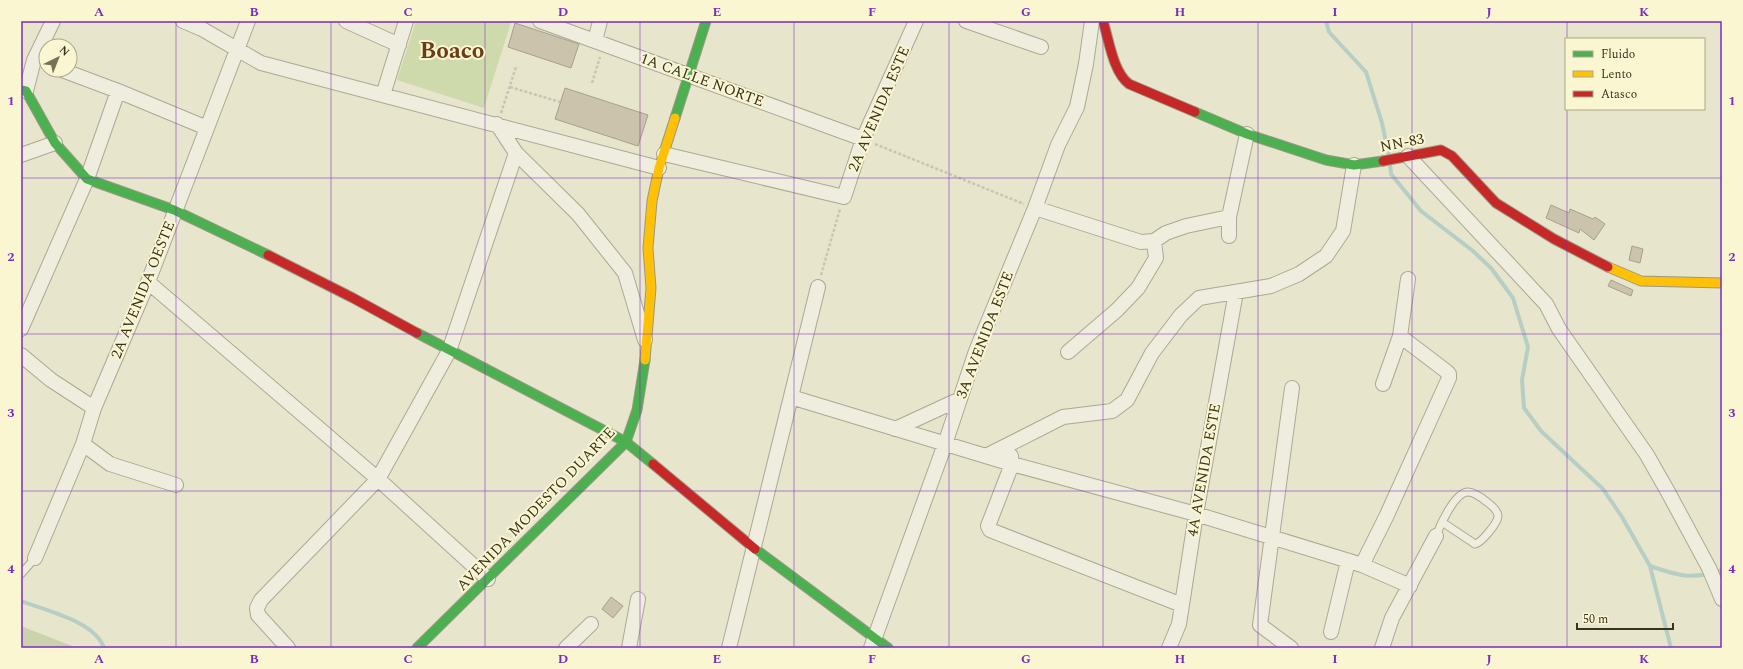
<svg xmlns="http://www.w3.org/2000/svg" width="1743" height="669" font-family="Spectral,serif">
  <style>
    .green { fill: #cfdaac }
    .cemetery { fill: #cbd3ac }
    .lines { fill: none; stroke-linecap: round; stroke-linejoin: round }
    .stream { stroke: #b7cec5; stroke-width: 4 }
    .building { fill: #cbc3ac; stroke: #a7a08a }
    .lane-casing { stroke: #aca895; stroke-width: 9 }
    .street-casing { stroke: #aca895; stroke-width: 16 }
    .fast-casing { stroke: #9b9885; stroke-width: 11 }
    .slow-casing { stroke: #9b9885; stroke-width: 11 }
    .jam-casing { stroke: #9b9885; stroke-width: 11 }
    .path { stroke: #c7c5b5; stroke-width: 2.5; stroke-dasharray: 3 2; stroke-linecap: butt }
    .lane { stroke: #eeedde; stroke-width: 7 }
    .street { stroke: #eeedde; stroke-width: 14 }
    .fast { stroke: #4caf50; stroke-width: 9 }
    .slow { stroke: #ffc107; stroke-width: 9 }
    .jam { stroke: #c62828; stroke-width: 9 }
    .grid { fill: none; stroke: #7b2cbf; stroke-width: 1; stroke-opacity: 0.55 }
    .labels { text-anchor: middle; dominant-baseline: central; stroke-width: 4; stroke-linejoin: round; paint-order: stroke }
    .street-label { font-size: 15px; fill: #3b321c; stroke: #f9f6d1 }
    .town-label { font-size: 23px; font-weight: bold; fill: #6c3c17; stroke: #f9f6d1 }
    .neatline { fill: none; stroke: #7b2cbf; stroke-width: 1.5 }
    .grid-label { font-size: 13px; text-anchor: middle; font-weight: bold; fill: #7b2cbf }
  </style>
  <rect width="100%" height="100%" fill="#e7e5cb"/>
  <path class="green" d="M416 21 511 22 484 108 397 80Z"/>
  <path class="cemetery" d="M21 626 77 648H21Z"/>
  <g class="lines">
    <path class="stream" d="M1326 21 1329 32 1366 72 1382 123 1389 156
      M1390 164 1391 174 1421 211 1473 251 1491 268 1513 298 1528 347 1522 380 1524 408 1541 431 1603 489 1622 517 1650 566 1671 648
      M1650 566C1679 576 1692 580 1722 570
      M21 601C44 610 95 621 104 648"/>
  </g>
  <path class="building" d="M515 23 579 44 571 68 508 47Z
    M565 88 648 115 638 146 555 119Z
    M1551 205 1569 213 1570 209 1593 219 1595 217 1605 224 1594 240 1580 229 1579 233 1546 218Z
    M1632 246 1643 249 1640 263 1629 260Z
    M1611 280 1633 290 1631 296 1608 286Z
    M611 597 623 606 613 618 602 609Z"/>
  <g class="lines">
    <g class="lane-casing">
      <path id="lane" d="M1436 536C1440 525 1455 492 1468 492 1474 492 1482 498 1487 502 1491 505 1498 511 1498 516 1498 523 1481 543 1475 544L1442 522
        M21 574 35 558"/>
    </g>
    <g class="street-casing">
      <path id="street" d="M183 21 202 29 261 63 659 168
        M346 21 399 45
        M540 21 863 139
        M966 21 1041 47
        M595 41 600 21
        M62 70 118 91 207 128
        M26 91 34 60 53 21
        M383 95 406 21
        M497 124 516 153 578 214 625 273 645 340
        M664 154 844 197 863 139 916 21
        M21 155 55 143
        M1408 156 1546 304 1559 329 1647 455 1668 492 1709 568 1722 599
        M1035 208 1141 242 1154 241 1166 233 1186 226 1229 217
        M1229 236V217L1247 134
        M148 282 378 479 488 579
        M21 329 87 179 118 91
        M1068 352 1117 310 1138 288 1156 258 1154 241
        M21 355 51 380 94 408
        M1383 384 1400 336 1408 279
        M791 397 1012 464 1196 514 1362 565 1410 586
        M895 429 960 399
        M83 444 110 464 176 485
        M986 456 1063 417 1112 411 1127 400 1152 353 1181 315 1199 298 1271 286 1299 274 1326 256 1343 231 1354 165
        M1011 456 1012 464 988 526 990 530 1182 605
        M35 558 83 444 94 408 148 282 248 21
        M1362 565 1386 517 1449 378V374L1446 371 1400 336
        M1331 632 1348 561
        M288 648 258 615 257 608 261 600 378 479 449 351 516 153
        M566 648 591 624
        M629 648 638 599
        M729 648 818 287
        M871 648 945 444 976 351 1035 208 1058 145 1077 107 1086 64 1092 21
        M1169 648 1179 624 1196 514 1236 292
        M1291 648 1260 625 1292 388
        M1382 648 1392 618 1436 536"/>
    </g>
    <g class="fast-casing">
      <path id="fast" d="M21 90 26 91 55 143 87 179 174 210 268 255
        M1195 112 1247 134 1326 160 1354 165 1383 161
        M675 118 706 21
        M417 333 626 442 653 464
        M755 549 888 648
        M417 648 626 442 637 410 645 360"/>
    </g>
    <g class="slow-casing">
      <path id="slow" d="M1608 267 1641 281 1722 283
        M645 360 651 288 648 248 652 201 659 168 675 118"/>
    </g>
    <g class="jam-casing">
      <path id="jam" d="M1103 21C1109 40 1113 72 1129 84L1195 112
        M1383 161 1441 150 1452 156 1496 203 1554 239 1608 267
        M268 255 353 298 417 333
        M653 464 755 549"/>
    </g>
    <path class="path" d="M592 83 600 57
      M510 87 560 102
      M501 113 516 67
      M875 144 1024 204
      M821 275 840 209"/>
    <use href="#lane" class="lane"/>
    <use href="#street" class="street"/>
    <use href="#fast" class="fast"/>
    <use href="#slow" class="slow"/>
    <use href="#jam" class="jam"/>
  </g>
  <path class="grid" d="M176 21V648M331 21V648M485 21V648M640 21V648M794 21V648M949 21V648M1103 21V648M1258 21V648M1412 21V648M1567 21V39M1567 109V648M21 178H1722M21 334H1722M21 491H1722"/>
  <g class="labels">
    <g class="street-label">
      <text transform="translate(702 80) rotate(20)">1A CALLE NORTE</text>
      <text transform="translate(879 109) rotate(-67)">2A AVENIDA ESTE</text>
      <text transform="translate(1402 143) rotate(-11)">NN-83</text>
      <text transform="translate(143 290) rotate(-68)">2A AVENIDA OESTE</text>
      <text transform="translate(985 335) rotate(-69)">3A AVENIDA ESTE</text>
      <text transform="translate(1204 470) rotate(-80)">4A AVENIDA ESTE</text>
      <text transform="translate(536 509) rotate(-46)">AVENIDA MODESTO DUARTE</text>
    </g>
    <g class="town-label">
      <text x="452" y="51">Boaco</text>
    </g>
  </g>
  <rect width="1743" height="669" fill="none" stroke="#f9f6d1" stroke-width="44"/>
  <rect x="1565" y="38" width="140" height="72" fill="#f9f6d1" stroke="#ada889"/>
  <rect x="1573" y="51" width="20" height="6" fill="#4caf50" stroke="#ada889"/>
  <text x="1601" y="58" font-size="12" fill="#3b321c">Fluido</text>
  <rect x="1573" y="71" width="20" height="6" fill="#ffc107" stroke="#ada889"/>
  <text x="1601" y="78" font-size="12" fill="#3b321c">Lento</text>
  <rect x="1573" y="91" width="20" height="6" fill="#c62828" stroke="#ada889"/>
  <text x="1601" y="98" font-size="12" fill="#3b321c">Atasco</text>
  <g transform="translate(58 58) rotate(43)"><circle r="19" fill="#f9f6d1" stroke="#ada889"/>
  <path d="M0-3L7 15L0 10L-7 15Z" fill="#777159"/>
  <text y="-6" font-size="11" font-weight="bold" text-anchor="middle" fill="#3b321c">N</text>
  </g>
  <path d="M1577 623v6h96v-6" fill="none" stroke="#3b321c" stroke-width="2"/>
  <text x="1583" y="623" font-size="12" fill="#3b321c" stroke="#f9f6d1" stroke-width="3" paint-order="stroke">50 m</text>
  <rect x="22" y="22" width="1699" height="625" class="neatline"/>
  <g class="grid-label">
    <text x="99" y="16">A</text>
    <text x="254" y="16">B</text>
    <text x="408" y="16">C</text>
    <text x="563" y="16">D</text>
    <text x="717" y="16">E</text>
    <text x="872" y="16">F</text>
    <text x="1026" y="16">G</text>
    <text x="1180" y="16">H</text>
    <text x="1335" y="16">I</text>
    <text x="1489" y="16">J</text>
    <text x="1644" y="16">K</text>
    <text x="11" y="105">1</text>
    <text x="1732" y="105">1</text>
    <text x="11" y="261">2</text>
    <text x="1732" y="261">2</text>
    <text x="11" y="417">3</text>
    <text x="1732" y="417">3</text>
    <text x="11" y="573">4</text>
    <text x="1732" y="573">4</text>
    <text x="99" y="663">A</text>
    <text x="254" y="663">B</text>
    <text x="408" y="663">C</text>
    <text x="563" y="663">D</text>
    <text x="717" y="663">E</text>
    <text x="872" y="663">F</text>
    <text x="1026" y="663">G</text>
    <text x="1180" y="663">H</text>
    <text x="1335" y="663">I</text>
    <text x="1489" y="663">J</text>
    <text x="1644" y="663">K</text>
  </g>
</svg>
